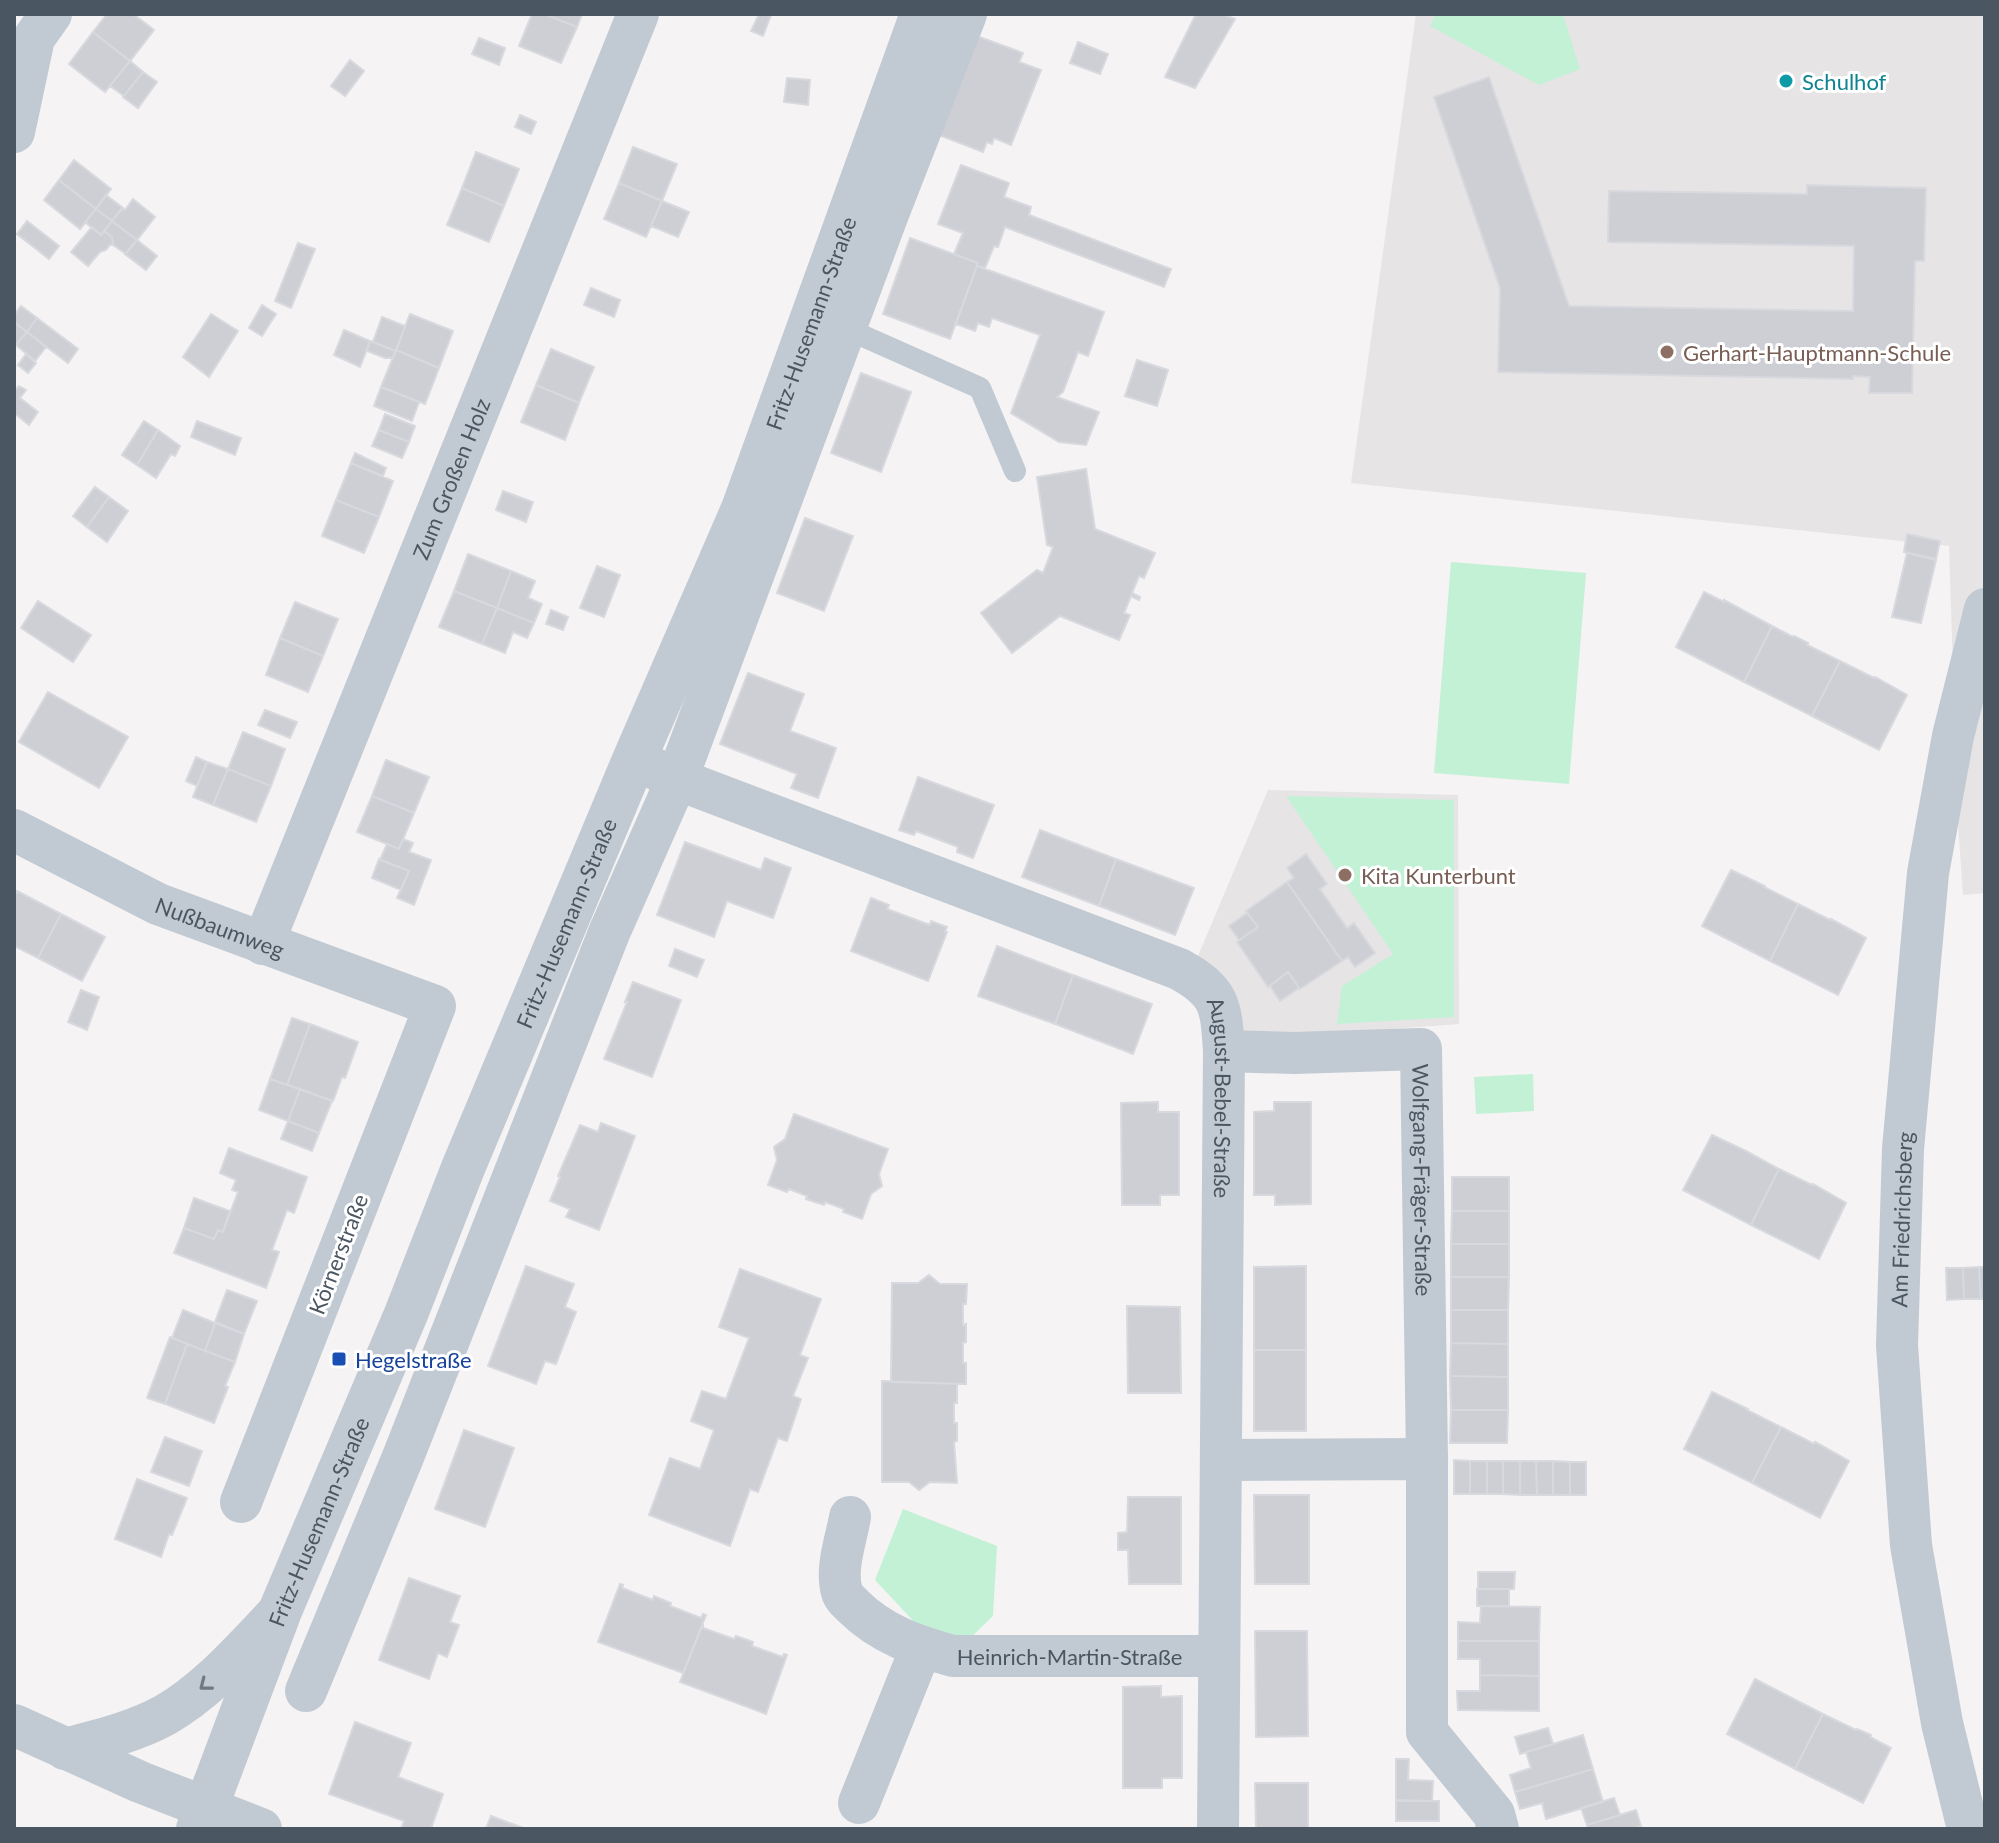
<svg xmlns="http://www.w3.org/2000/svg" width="1999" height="1843" font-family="Lato,sans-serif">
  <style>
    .education { fill: #e6e4e5 }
    .green { fill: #c3f1d5 }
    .building { fill: #cdcfd5; stroke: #d7d9de; stroke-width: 2 }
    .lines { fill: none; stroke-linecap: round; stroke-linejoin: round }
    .service { stroke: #c1cad2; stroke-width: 22 }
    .minor { stroke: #c1cad2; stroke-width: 42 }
    .tertiary { stroke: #c1cad2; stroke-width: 44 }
    .oneway { stroke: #6e7983 }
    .culture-dot { fill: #0f9aa8; stroke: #fff; stroke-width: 3 }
    .education-dot { fill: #8d6e63; stroke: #fff; stroke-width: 3 }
    .transit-dot { fill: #1a4fb4; stroke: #fff; stroke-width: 3 }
    .labels { text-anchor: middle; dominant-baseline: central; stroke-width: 6; stroke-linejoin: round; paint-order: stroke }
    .culture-label { font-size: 22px; fill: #0d838f; stroke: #fff; text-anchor: start }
    .street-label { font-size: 22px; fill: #4a5661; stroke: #fff }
    .education-label { font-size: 22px; fill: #785e54; stroke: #fff; text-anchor: start }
    .transit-label { font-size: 22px; fill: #164399; stroke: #fff; text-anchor: start }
  </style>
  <rect width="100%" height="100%" fill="#f5f3f3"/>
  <path class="education" d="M1416 14H1985V893L1963 895 1958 823 1949 546 1351 483Z
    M1268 790 1458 795 1459 1024 1242 1040 1198 956Z"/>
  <path class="green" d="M1436 14H1563L1580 69 1539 85 1430 26Z
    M1451 562 1586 573 1569 784 1434 773Z
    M1286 796 1454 800V1017L1337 1024 1342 986 1393 954Z
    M1533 1074 1534 1111 1476 1114 1474 1077Z
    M903 1509 997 1546 993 1616 965 1643 918 1626 875 1580Z"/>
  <path class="building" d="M107 14H133L154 30 130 61 93 32Z
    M532 14H544L577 27 561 63 519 46Z
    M544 14H582L577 27Z
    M759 14 771 15 763 36 751 31Z
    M1196 14H1222L1235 19 1195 88 1165 77Z
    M93 32 130 61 105 92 69 64Z
    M974 35 1023 53 1019 62 1041 70 1011 145 994 138 992 144 987 142 983 152 936 134Z
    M479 38 505 48 499 65 472 54Z
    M1078 42 1108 54 1100 74 1070 63Z
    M350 60 364 71 345 96 331 86Z
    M130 61 143 72 124 96 110 86Z
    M143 72 157 82 138 108 123 97Z
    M1489 77 1569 306 1853 311 1854 246 1608 242 1609 191 1807 194V185L1926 188 1924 261H1915L1912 393H1869L1870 377 1853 376V379L1498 372 1500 288 1434 97Z
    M787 78 810 80 808 105 784 102Z
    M520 115 536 122 531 134 515 127Z
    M633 147 677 164 662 201 619 183Z
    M476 152 519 169 504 206 462 188Z
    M74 160 111 189 96 209 59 180Z
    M961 165 1009 183 1004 197 1031 207 1029 215 1171 269 1164 287 1005 227 998 247 994 246 985 268 977 266 978 263 954 254 963 233 938 224Z
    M59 180 96 209 80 229 44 200Z
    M619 183 662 201 646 237 604 219Z
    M462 188 504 206 489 242 447 225Z
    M106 195 123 208 112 221 96 209Z
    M133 199 155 217 137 240 112 221 122 208 125 210Z
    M662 201 689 212 678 237 651 226Z
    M96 209 112 221 101 235 85 222Z
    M27 221 59 246 49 259 17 234Z
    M112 221 137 240 126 254 113 245 112 237 104 231Z
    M92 227 101 235 104 231 112 237 113 245H110L106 250 100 252 88 266 71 252Z
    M910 238 978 263 950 339 883 314Z
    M137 240 157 256 146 270 125 254Z
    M298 243 315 249 291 308 275 301Z
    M977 266 1104 312 1088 356 1078 352 1063 392 1057 397 1099 412 1086 445 1059 442 1011 413 1040 335 992 318 989 327 978 323 975 331 956 324Z
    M591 288 620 300 614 317 584 305Z
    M262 305 276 314 262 336 249 328Z
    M21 306 37 318 27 332 14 322V315Z
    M211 314 238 331 209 377 183 357Z
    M410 314 453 331 439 368 396 350Z
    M382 317 405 326 396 351 373 342Z
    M37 318 78 349 68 363 27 332Z
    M14 322 27 332 16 345 14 344Z
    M344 330 370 341 360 367 334 355Z
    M27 332 46 347 35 361 16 345Z
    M370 341 396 351 393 358H385L367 351Z
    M551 349 594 367 579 403 536 385Z
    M396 350 439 368 425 404 381 387Z
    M26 354 36 363 28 373 18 365Z
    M1137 360 1168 370 1157 406 1125 396Z
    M861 373 911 392 881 472 831 453Z
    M536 385 579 403 565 440 521 422Z
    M19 386 26 390 20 398 38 412 29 425 14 413V391Z
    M381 387 419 402 412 421 374 406Z
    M385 414 415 426 409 442 379 430Z
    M144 421 158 430 137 465 122 455Z
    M197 421 241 438 235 455 191 437Z
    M158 430 180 446 175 456 171 454 156 478 137 465Z
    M379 430 409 442 402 458 372 446Z
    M355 453 386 468 383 476 351 463Z
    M351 463 393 481 379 517 336 500Z
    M1086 469 1095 529 1155 553 1144 578 1139 576 1132 593 1140 597 1139 600 1131 596 1124 613 1130 615 1119 640 1060 616 1012 653 981 613 1037 570 1043 573 1053 547 1047 545 1037 477Z
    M95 487 109 497 87 527 73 516Z
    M503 491 533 502 526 522 496 510Z
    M109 497 128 511 107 542 87 527Z
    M336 500 379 517 364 553 322 536Z
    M805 518 853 536 824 611 777 593Z
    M1907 534 1940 541 1936 559 1904 552Z
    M1907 553 1936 560 1921 623 1892 617Z
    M468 554 511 571 497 608 454 591Z
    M597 566 620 575 604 617 580 608Z
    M511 571 535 581 528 598 542 604 534 623 497 608Z
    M454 591 497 608 482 644 439 627Z
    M1704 592 1724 602V600L1772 626 1744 682 1676 647Z
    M38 601 91 635 73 662 21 628Z
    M295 602 338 619 323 656 280 638Z
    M497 608 534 623 527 638 513 632 505 653 482 644Z
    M551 610 568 617 563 630 546 624Z
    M1772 626 1793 637 1794 636 1808 643 1807 645 1840 661 1812 716 1744 682Z
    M280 638 323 656 308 692 266 675Z
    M1840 661 1874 678 1875 677 1907 695 1879 750 1812 716Z
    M748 673 804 694 790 731 836 748 818 798 791 788 797 774 720 744Z
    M48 692 128 737 99 788 19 742Z
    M265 710 297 722 290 738 258 725Z
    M243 732 285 749 271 786 228 769Z
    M196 757 207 762 197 786 186 781Z
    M386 760 429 777 414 813 372 796Z
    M207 762 228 769 213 805 193 797Z
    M228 769 271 786 256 822 213 805Z
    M918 777 994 805 973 858 957 852 958 847 916 831 914 835 899 830Z
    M372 796 414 813 399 849 357 832Z
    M1040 830 1116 859 1099 906 1022 877Z
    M403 839 413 843 409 852 431 860 414 905 397 898 409 871 380 860 387 844 399 849Z
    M685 842 761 870 765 858 791 868 773 918 727 901 714 937 657 915Z
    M1306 854 1327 884 1320 889 1347 928 1354 923 1375 953 1355 967 1348 957 1342 961 1287 882 1294 878 1287 868Z
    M379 859 409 871 401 890 372 878Z
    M1116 859 1194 888 1175 935 1099 906Z
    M1731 870 1765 886 1764 887 1798 904 1770 961 1702 926Z
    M1287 882 1342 961 1300 989 1288 972 1268 987 1237 942 1258 927 1246 911Z
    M17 891 61 914 38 958 14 946V897Z
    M871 898 889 905 887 909 930 925 931 921 947 927 945 931 947 932 928 981 851 951Z
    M1798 904 1830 920 1831 919 1866 938 1838 995 1770 961Z
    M1247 913 1258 927 1239 940 1229 926Z
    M61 914 105 937 82 981 38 958Z
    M997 946 1073 975 1055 1024 978 996Z
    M675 949 704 960 697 977 669 966Z
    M1288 972 1299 988 1280 1001 1270 986Z
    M1073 975 1152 1004 1133 1054 1055 1024Z
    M633 982 681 1000 652 1077 604 1059 627 1002H625Z
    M81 990 99 997 87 1030 68 1022Z
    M292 1018 310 1024 287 1085 270 1079Z
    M310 1024 358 1042 345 1078 342 1077 333 1101 287 1085Z
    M270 1079 300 1089 288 1121 259 1110Z
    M300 1089 332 1101 319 1133 288 1121Z
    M1158 1102V1112H1179V1195H1160V1205H1122L1121 1103Z
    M1274 1102H1311V1204L1275 1205V1195H1254V1112L1274 1111Z
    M794 1114 888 1149 879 1174 882 1186 871 1194 862 1219 843 1212 844 1209 825 1202 824 1205 806 1199 807 1196 789 1189 787 1192 768 1185 777 1160 774 1147 785 1139Z
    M288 1121 319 1133 312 1151 281 1139Z
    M601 1123 635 1136 599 1230 566 1217 570 1209 550 1201 560 1177 558 1176 580 1125 598 1132Z
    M1712 1135 1746 1151 1779 1169 1751 1225 1683 1190Z
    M229 1148 307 1177 294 1213 287 1210 272 1250 279 1252 266 1288 174 1253 184 1228 214 1239 218 1230 223 1232 238 1192 232 1190 236 1180 220 1173Z
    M1779 1169 1812 1185 1813 1184 1846 1203 1819 1259 1751 1225Z
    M1452 1177H1509V1211H1452Z
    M194 1198 230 1211 223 1232 218 1230 214 1239 184 1228Z
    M1452 1211H1509V1244H1451Z
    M1451 1244H1509V1277H1451Z
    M526 1266 574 1284 565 1307 576 1312 556 1364 545 1361 536 1384 488 1366Z
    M1306 1266V1350H1254V1267Z
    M1979 1267H1985V1299H1981Z
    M1979 1267 1981 1299H1964L1963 1268Z
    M1946 1268H1963L1964 1299 1947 1300Z
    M740 1269 821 1299 800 1355 808 1358 793 1396 801 1399 787 1441 778 1438 758 1492 750 1489 730 1546 649 1515 670 1458 700 1469 714 1430 691 1421 702 1391 726 1399 749 1338 719 1327Z
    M929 1275 940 1284H967L966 1304H963V1325L966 1324V1342L963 1343V1363H966V1384L891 1382 892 1283H918Z
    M1451 1277H1509L1508 1310H1451Z
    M227 1290 257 1301 244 1334 215 1322Z
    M1127 1306 1180 1307 1181 1393H1128Z
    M183 1310 215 1323 205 1351 172 1338Z
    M1451 1310H1508V1344L1451 1343Z
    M215 1323 244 1334 235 1362 205 1351Z
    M170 1337 187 1344 165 1404 147 1398Z
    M1451 1343 1508 1344V1377L1450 1376Z
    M187 1344 235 1362 225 1386 228 1387 214 1423 165 1404Z
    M1254 1350H1306V1431H1254Z
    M1450 1376 1508 1377V1410H1451Z
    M882 1381 957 1384V1403H954V1423H957V1441L954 1442 957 1483 930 1482 919 1490 909 1482H882Z
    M1712 1392 1748 1409 1747 1410 1781 1427 1752 1483 1684 1449Z
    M1451 1410H1508L1507 1443H1450Z
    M1781 1427 1814 1444 1815 1442 1849 1461 1820 1518 1752 1483Z
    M464 1430 514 1448 485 1527 435 1509Z
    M165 1437 202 1451 189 1486 151 1472Z
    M1454 1460 1470 1461V1494H1454Z
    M1470 1461H1487V1494H1470Z
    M1487 1461H1503V1494H1487Z
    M1503 1461H1520V1495L1503 1494Z
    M1520 1461H1536L1537 1495H1520Z
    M1536 1461H1553V1495H1537Z
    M1553 1461 1570 1462V1495H1553Z
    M1570 1462H1586V1495H1570Z
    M137 1479 187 1498 172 1535 169 1534 161 1557 115 1539Z
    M1254 1495H1309V1584H1255Z
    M1128 1497H1181V1584H1129L1128 1550H1118V1533L1127 1532Z
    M1478 1572H1515L1514 1589H1478Z
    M409 1578 460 1596 450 1622 459 1625 447 1657 438 1653 429 1679 379 1660Z
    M620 1584 623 1585 622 1588 653 1600 654 1596 671 1603 670 1606 701 1618 703 1614 706 1615 683 1673 598 1642Z
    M1477 1589H1509V1606H1477Z
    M1481 1606 1540 1607 1539 1641H1458V1622L1480 1623Z
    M703 1624V1628L734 1639 736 1636 753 1642 752 1646 783 1657 784 1654 787 1655 766 1714 680 1682Z
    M1255 1631H1307L1308 1736 1256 1737Z
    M1458 1641H1539V1676L1480 1675V1659H1458Z
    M1480 1675 1539 1676V1711L1458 1710 1457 1691H1480Z
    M1755 1679 1823 1714 1795 1769 1727 1734Z
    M1161 1686V1697L1182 1696V1778H1162V1788H1123V1687Z
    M1823 1714 1856 1730 1857 1729 1871 1735 1870 1737 1891 1748 1863 1803 1795 1769Z
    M355 1722 411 1743 398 1777 443 1794 431 1829H401L404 1821 329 1794Z
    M1548 1728 1553 1744 1520 1754 1515 1737Z
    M1583 1735 1593 1769 1515 1792 1510 1775 1531 1768 1526 1752Z
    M1396 1759H1409L1408 1780 1433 1781 1432 1801 1396 1800Z
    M1593 1769 1603 1802 1546 1819 1542 1803 1520 1809 1515 1792Z
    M1255 1783H1308V1829H1256Z
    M1614 1798 1620 1815 1587 1825 1581 1808Z
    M1396 1801H1439V1821H1396Z
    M1636 1810 1641 1826 1632 1829H1588L1587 1825Z
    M491 1816 526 1829H486Z"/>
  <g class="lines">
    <path class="service" d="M845 328 980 388 1015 471"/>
    <g class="minor">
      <path d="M14 132 34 38 51 14"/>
      <path id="s1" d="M653 768 677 779 1179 969C1221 992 1221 1006 1224 1051L1218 1829"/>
      <path id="s2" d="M14 830 158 904 435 1006 241 1502"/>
      <path id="s3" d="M263 944 638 14"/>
      <path id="s4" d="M1224 1051 1294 1053 1421 1049 1427 1459"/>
      <path d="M1221 1460 1427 1459V1732L1494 1814 1498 1829"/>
      <path id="s5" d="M850 1517C846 1540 835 1569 842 1592 843 1597 849 1602 853 1606 881 1634 916 1646 953 1656H1218"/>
      <path d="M306 1691 403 1457 609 933 677 779 888 214 966 14"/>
      <path d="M14 1725 140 1782 261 1829"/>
      <path d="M65 1749C99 1740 134 1732 165 1715 209 1690 245 1647 280 1611"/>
      <path d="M859 1803 921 1648"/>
      <path id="s6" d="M1968 1829 1942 1723 1911 1545 1897 1345 1903 1149 1928 873 1953 736 1985 609"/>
    </g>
    <path class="tertiary" id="s7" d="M198 1829 280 1611 406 1314 463 1168 634 760 743 509 922 14"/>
  </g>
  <defs><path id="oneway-chevron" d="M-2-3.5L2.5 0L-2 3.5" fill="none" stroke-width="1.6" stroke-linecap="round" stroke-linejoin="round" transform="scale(2)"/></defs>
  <use class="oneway" href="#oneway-chevron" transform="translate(205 1685) rotate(142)"/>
  <circle class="culture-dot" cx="1786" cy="81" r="8"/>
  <g class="education-dot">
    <circle cx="1667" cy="352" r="8"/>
    <circle cx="1345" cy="875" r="8"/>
  </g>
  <rect class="transit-dot" x="331" y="1351" width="16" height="16" rx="4"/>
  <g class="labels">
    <g class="culture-label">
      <text x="1802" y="81">Schulhof</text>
    </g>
    <g class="street-label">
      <text stroke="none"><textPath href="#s7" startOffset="1626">Fritz-Husemann-Straße</textPath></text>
      <text stroke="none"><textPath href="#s3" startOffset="502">Zum Großen Holz</textPath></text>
      <text stroke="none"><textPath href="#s7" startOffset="978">Fritz-Husemann-Straße</textPath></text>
      <text stroke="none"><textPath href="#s2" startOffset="228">Nußbaumweg</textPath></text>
      <text stroke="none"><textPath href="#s1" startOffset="710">August-Bebel-Straße</textPath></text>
      <text stroke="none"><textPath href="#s4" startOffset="328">Wolfgang-Fräger-Straße</textPath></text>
      <text stroke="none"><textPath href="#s6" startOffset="616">Am Friedrichsberg</textPath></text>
      <text transform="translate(338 1254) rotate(-69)">Körnerstraße</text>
      <text stroke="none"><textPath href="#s7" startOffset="330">Fritz-Husemann-Straße</textPath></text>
      <text stroke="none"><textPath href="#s5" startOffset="324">Heinrich-Martin-Straße</textPath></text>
    </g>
    <g class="education-label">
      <text x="1683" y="352">Gerhart-Hauptmann-Schule</text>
      <text x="1361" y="875">Kita Kunterbunt</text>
    </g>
    <g class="transit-label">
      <text x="355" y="1359">Hegelstraße</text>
    </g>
  </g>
  <rect width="1999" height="1843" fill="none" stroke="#4a5661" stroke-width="32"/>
</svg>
